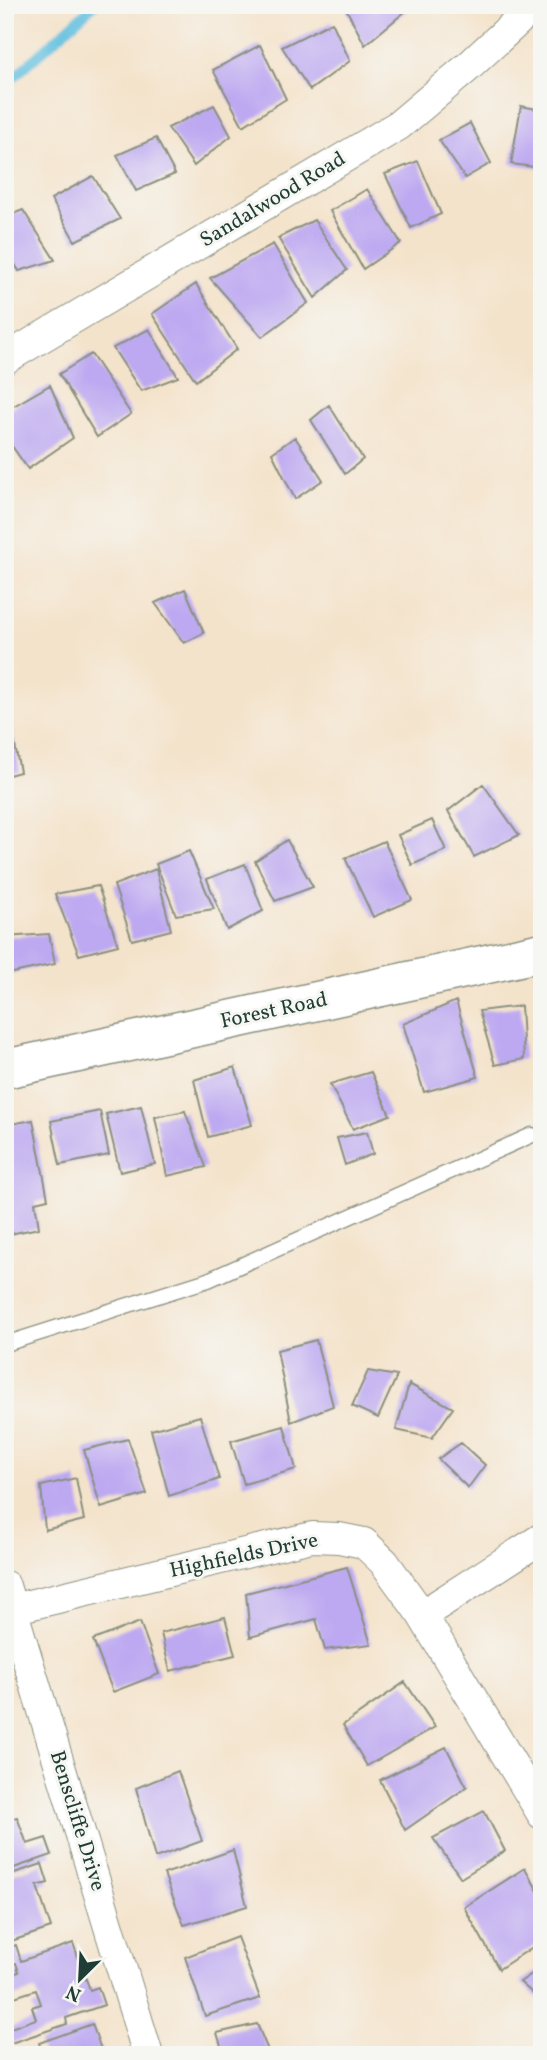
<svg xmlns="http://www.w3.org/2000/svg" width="547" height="2060" font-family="Vollkorn,serif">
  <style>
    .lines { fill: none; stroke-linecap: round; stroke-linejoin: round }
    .stream { stroke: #61bfdf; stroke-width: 10 }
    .building { fill: #bda9f1 }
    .lane-casing { stroke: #8a9080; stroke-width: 17 }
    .street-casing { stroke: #8a9080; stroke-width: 32 }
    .secondary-casing { stroke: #8a9080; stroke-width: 41 }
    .lane { stroke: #fff; stroke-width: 14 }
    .street { stroke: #fff; stroke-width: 30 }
    .secondary { stroke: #fff; stroke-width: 38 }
    .labels { text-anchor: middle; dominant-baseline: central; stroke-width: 6; stroke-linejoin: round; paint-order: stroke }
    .street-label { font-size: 21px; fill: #1f3d34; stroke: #f6f6f2 }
  </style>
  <rect width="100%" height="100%" fill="#f6f6f2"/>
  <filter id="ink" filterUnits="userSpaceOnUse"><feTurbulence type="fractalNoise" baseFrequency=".0143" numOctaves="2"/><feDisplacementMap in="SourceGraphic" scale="14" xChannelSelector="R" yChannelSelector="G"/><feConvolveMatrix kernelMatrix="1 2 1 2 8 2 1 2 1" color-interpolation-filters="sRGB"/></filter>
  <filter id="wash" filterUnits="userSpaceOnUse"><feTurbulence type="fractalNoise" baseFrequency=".00686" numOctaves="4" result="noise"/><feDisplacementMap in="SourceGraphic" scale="28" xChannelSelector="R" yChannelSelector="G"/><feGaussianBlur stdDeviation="1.57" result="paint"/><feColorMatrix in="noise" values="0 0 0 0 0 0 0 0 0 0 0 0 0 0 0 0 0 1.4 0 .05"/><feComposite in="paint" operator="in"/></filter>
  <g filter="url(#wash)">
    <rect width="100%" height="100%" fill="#f4e3cb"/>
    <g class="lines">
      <path class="stream" d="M5 85 94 5"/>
    </g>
    <g id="blocks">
      <path class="building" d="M344 5H413L365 45Z
        M332 22 350 61 310 90 282 47Z
        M260 45 286 99 243 126 213 70Z
        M214 105 231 136 194 166 168 128Z
        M521 106 542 110V168L511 164Z
        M470 123 491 163 465 178 439 140Z
        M156 138 175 174 136 191 117 155Z
        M418 161 441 214 411 228 385 174Z
        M93 176 120 219 75 241 51 199Z
        M367 189 401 243 363 269 330 211Z
        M23 210 55 260 19 271 5 248V217Z
        M314 220 347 270 315 298 278 238Z
        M273 244 308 303 262 337 210 278Z
        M196 284 237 349 196 381 152 314Z
        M149 329 178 377 141 391 113 348Z
        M91 354 131 414 97 437 59 374Z
        M50 385 73 438 28 469 5 436V411Z
        M329 405 363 459 345 474 311 420Z
        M295 437 323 480 295 499 272 453Z
        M185 589 204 633 184 643 155 603Z
        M5 692 20 772 5 776Z
        M483 784 519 835 474 857 448 811Z
        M432 820 446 850 412 865 398 835Z
        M287 840 313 887 275 901 255 861Z
        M384 841 412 900 373 917 345 858Z
        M189 851 214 909 176 915 156 864Z
        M245 864 263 911 227 930 207 879Z
        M156 869 171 930 132 940 114 885Z
        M98 886 118 945 79 955 55 894Z
        M49 934 55 964 8 974 5 964V937Z
        M456 1001 478 1077 424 1092 403 1024Z
        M521 1006 524 1059 495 1065 479 1011Z
        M235 1067 252 1125 208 1137 194 1080Z
        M371 1072 390 1115 353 1129 330 1084Z
        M141 1106 155 1164 120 1172 106 1114Z
        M100 1111 109 1155 60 1165 51 1121Z
        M185 1111 206 1167 167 1176 155 1117Z
        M33 1120 48 1199 35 1202 39 1228 5 1235V1125Z
        M367 1132 373 1154 345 1165 337 1138Z
        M316 1340 333 1406 291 1422 277 1350Z
        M368 1371 397 1376 378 1418 352 1406Z
        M409 1384 453 1408 432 1438 396 1430Z
        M200 1416 219 1479 169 1496 151 1430Z
        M284 1426 296 1469 244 1484 231 1441Z
        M128 1439 147 1494 101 1508 84 1450Z
        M461 1443 485 1465 468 1488 438 1459Z
        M76 1478 84 1520 45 1530 41 1486Z
        M347 1567 371 1644 325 1650 316 1619 250 1637 246 1593Z
        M225 1617 235 1655 170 1671 161 1633Z
        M140 1622 159 1674 113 1692 93 1640Z
        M405 1682 435 1727 367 1766 343 1725Z
        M446 1747 467 1787 405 1830 380 1780Z
        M178 1771 202 1841 155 1858 136 1788Z
        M484 1811 505 1851 461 1878 433 1838Z
        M17 1817 27 1844 46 1838 52 1855 5 1871V1821Z
        M233 1850 247 1906 184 1925 164 1874Z
        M42 1864 48 1883 37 1886 51 1928 5 1943V1876Z
        M525 1868 542 1898V1941L499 1969 464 1907Z
        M237 1937 260 1998 205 2016 185 1957Z
        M73 1943 90 1990 98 1987 104 2005 66 2018 67 2024 5 2045V2030L36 2019 32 2007 41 2004 36 1990 5 2000V1977L19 1972 16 1963 5 1967V1949L16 1945 21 1961Z
        M542 1967V2002L520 1982Z
        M92 2024 103 2055H43L39 2043Z
        M257 2024 270 2055H224L217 2033Z"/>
    </g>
  </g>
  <g filter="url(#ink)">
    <use href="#blocks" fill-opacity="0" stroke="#8a9080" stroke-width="2"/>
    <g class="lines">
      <g class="lane-casing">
        <path id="lane" d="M5 1344 208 1280 532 1135"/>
      </g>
      <g class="street-casing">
        <path id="street" d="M5 359 399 125 468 67 522 17 526 5
          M5 1586 148 2055
          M12 1609 312 1537 339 1538 364 1543 384 1562 422 1615 542 1814
          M422 1615 542 1538"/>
      </g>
      <g class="secondary-casing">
        <path id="secondary" d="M5 1069 542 952"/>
      </g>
      <use href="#lane" class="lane"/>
      <use href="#street" class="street"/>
      <use href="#secondary" class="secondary"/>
    </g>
  </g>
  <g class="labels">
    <g class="street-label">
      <text transform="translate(273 200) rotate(-31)">Sandalwood Road</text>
      <text transform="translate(274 1011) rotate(-12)">Forest Road</text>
      <text transform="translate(244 1556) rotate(-12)">Highfields Drive</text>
      <text transform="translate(77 1821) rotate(73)">Benscliffe Drive</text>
    </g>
  </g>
  <rect width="547" height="2060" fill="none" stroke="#f6f6f2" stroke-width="28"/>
  <g transform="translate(80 1979) rotate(204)" stroke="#f6f6f2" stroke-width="5" paint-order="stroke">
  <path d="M0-5L12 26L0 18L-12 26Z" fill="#1f3d34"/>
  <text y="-10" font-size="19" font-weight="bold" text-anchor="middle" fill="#1f3d34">N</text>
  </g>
</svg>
